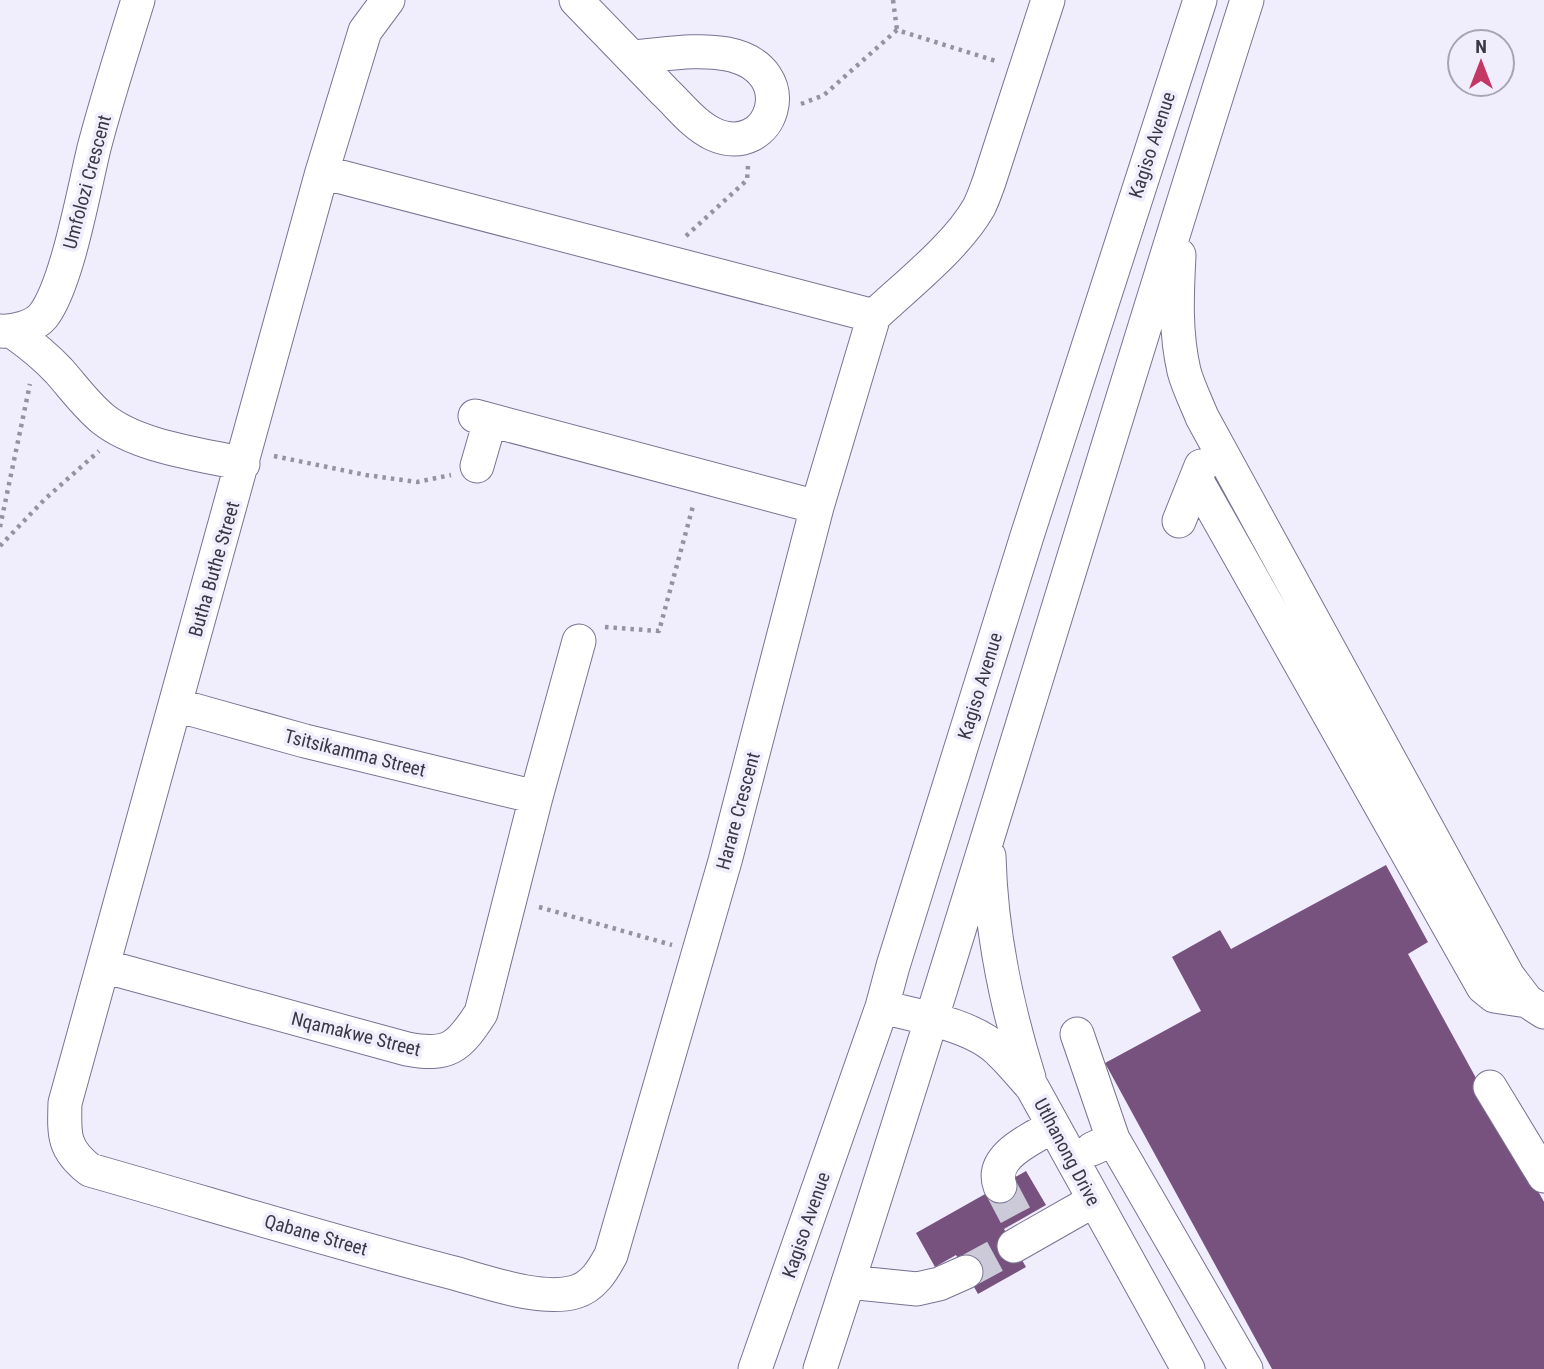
<svg xmlns="http://www.w3.org/2000/svg" width="1544" height="1369" font-family="'Roboto Condensed',sans-serif">
  <style>
    .building { fill: #78527e }
    .lines { fill: none; stroke-linecap: round; stroke-linejoin: round }
    .minor-tunnel { stroke: #cccad8; stroke-width: 33; stroke-dasharray: 33 17; stroke-linecap: butt }
    .minor-casing { stroke: #797393; stroke-width: 35 }
    .path { stroke: #9593a1; stroke-width: 4.5; stroke-dasharray: 3.5 5; stroke-linecap: butt }
    .minor { stroke: #fff; stroke-width: 33 }
    .labels { text-anchor: middle; dominant-baseline: central; stroke-width: 7; stroke-linejoin: round; paint-order: stroke }
    .street-label { font-size: 19px; fill: #3a3846; stroke: #f0eefd }
  </style>
  <rect width="100%" height="100%" fill="#f0eefd"/>
  <path class="building" d="M1386 865 1428 942 1408 954 1544 1202V1369H1272L1105 1063 1201 1011 1172 957 1220 930 1231 949Z
    M1026 1171 1046 1205 1004 1229 1026 1267 978 1294 956 1255 935 1267 916 1233Z"/>
  <g class="lines">
    <path class="minor-tunnel" d="M1000 1186 1019 1222
      M966 1272 1014 1246"/>
    <g class="minor-casing">
      <path id="minor" d="M388 0 365 31 322 172 65 1103C64 1135 63 1149 90 1170 210 1204 329 1241 450 1272 485 1281 539 1302 575 1292 593 1287 603 1270 611 1255L725 861 817 507 874 316
        M576 0C606 31 635 61 665 92 680 106 694 125 713 134 772 161 804 69 727 54 696 48 662 55 631 57
        M322 172 874 316
        M1179 255C1177 294 1175 332 1184 371 1188 386 1196 402 1202 417L1508 976 1527 1001 1544 1012
        M874 316C907 285 957 246 979 207 983 199 986 190 989 182L1048 0
        M0 331C13 332 34 327 43 316 67 286 84 189 94 148 107 98 123 49 138 0
        M13 332C30 344 45 356 59 371 74 388 86 405 103 419 138 447 200 454 243 464
        M475 416 817 507
        M477 466 490 421
        M1196 479 1483 987 1494 996 1527 1001
        M1179 521 1201 466
        M176 705 305 741 536 797
        M989 856C991 933 1006 1005 1029 1078
        M103 966 407 1049C449 1057 459 1047 481 1013L536 797 579 641
        M882 1007C917 1016 973 1025 999 1051 1011 1062 1021 1075 1032 1087L1188 1369
        M1077 1034 1113 1139 1092 1149
        M1490 1087 1544 1176
        M1113 1139 1246 1369
        M1000 1186C989 1156 1032 1139 1053 1126
        M1014 1246 1093 1201
        M848 1282 917 1289 939 1284 966 1272
        M755 1369 882 1007 893 966 1027 536 1200 0
        M820 1369C968 915 1102 455 1247 0"/>
    </g>
    <path class="path" d="M893 0 897 30
      M801 104 824 95 897 30 999 62
      M686 236 747 180 748 166
      M274 456 366 475 417 482 451 475
      M0 527 30 384
      M0 546 45 499 99 451
      M605 627 659 631 693 506
      M539 907 672 945"/>
    <use href="#minor" class="minor"/>
  </g>
  <g class="labels">
    <g class="street-label">
      <text transform="translate(1152 145) rotate(-72)">Kagiso Avenue</text>
      <text transform="translate(87 182) rotate(-75)">Umfolozi Crescent</text>
      <text transform="translate(214 569) rotate(-74)">Butha Buthe Street</text>
      <text transform="translate(980 686) rotate(-73)">Kagiso Avenue</text>
      <text transform="translate(355 753) rotate(14)">Tsitsikamma Street</text>
      <text transform="translate(738 811) rotate(-75)">Harare Crescent</text>
      <text transform="translate(356 1034) rotate(14)">Nqamakwe Street</text>
      <text transform="translate(1067 1152) rotate(62)">Utlhanong Drive</text>
      <text transform="translate(806 1225) rotate(-71)">Kagiso Avenue</text>
      <text transform="translate(316 1235) rotate(16)">Qabane Street</text>
    </g>
  </g>
  <g transform="translate(1481 63)"><circle r="33" fill="#f0eefd" stroke="#a7a5b4" stroke-width="2"/>
  <path d="M0-5L12 26L0 18L-12 26Z" fill="#c43765"/>
  <text y="-10" font-size="19" font-weight="bold" text-anchor="middle" fill="#3a3846">N</text>
  </g>
</svg>
